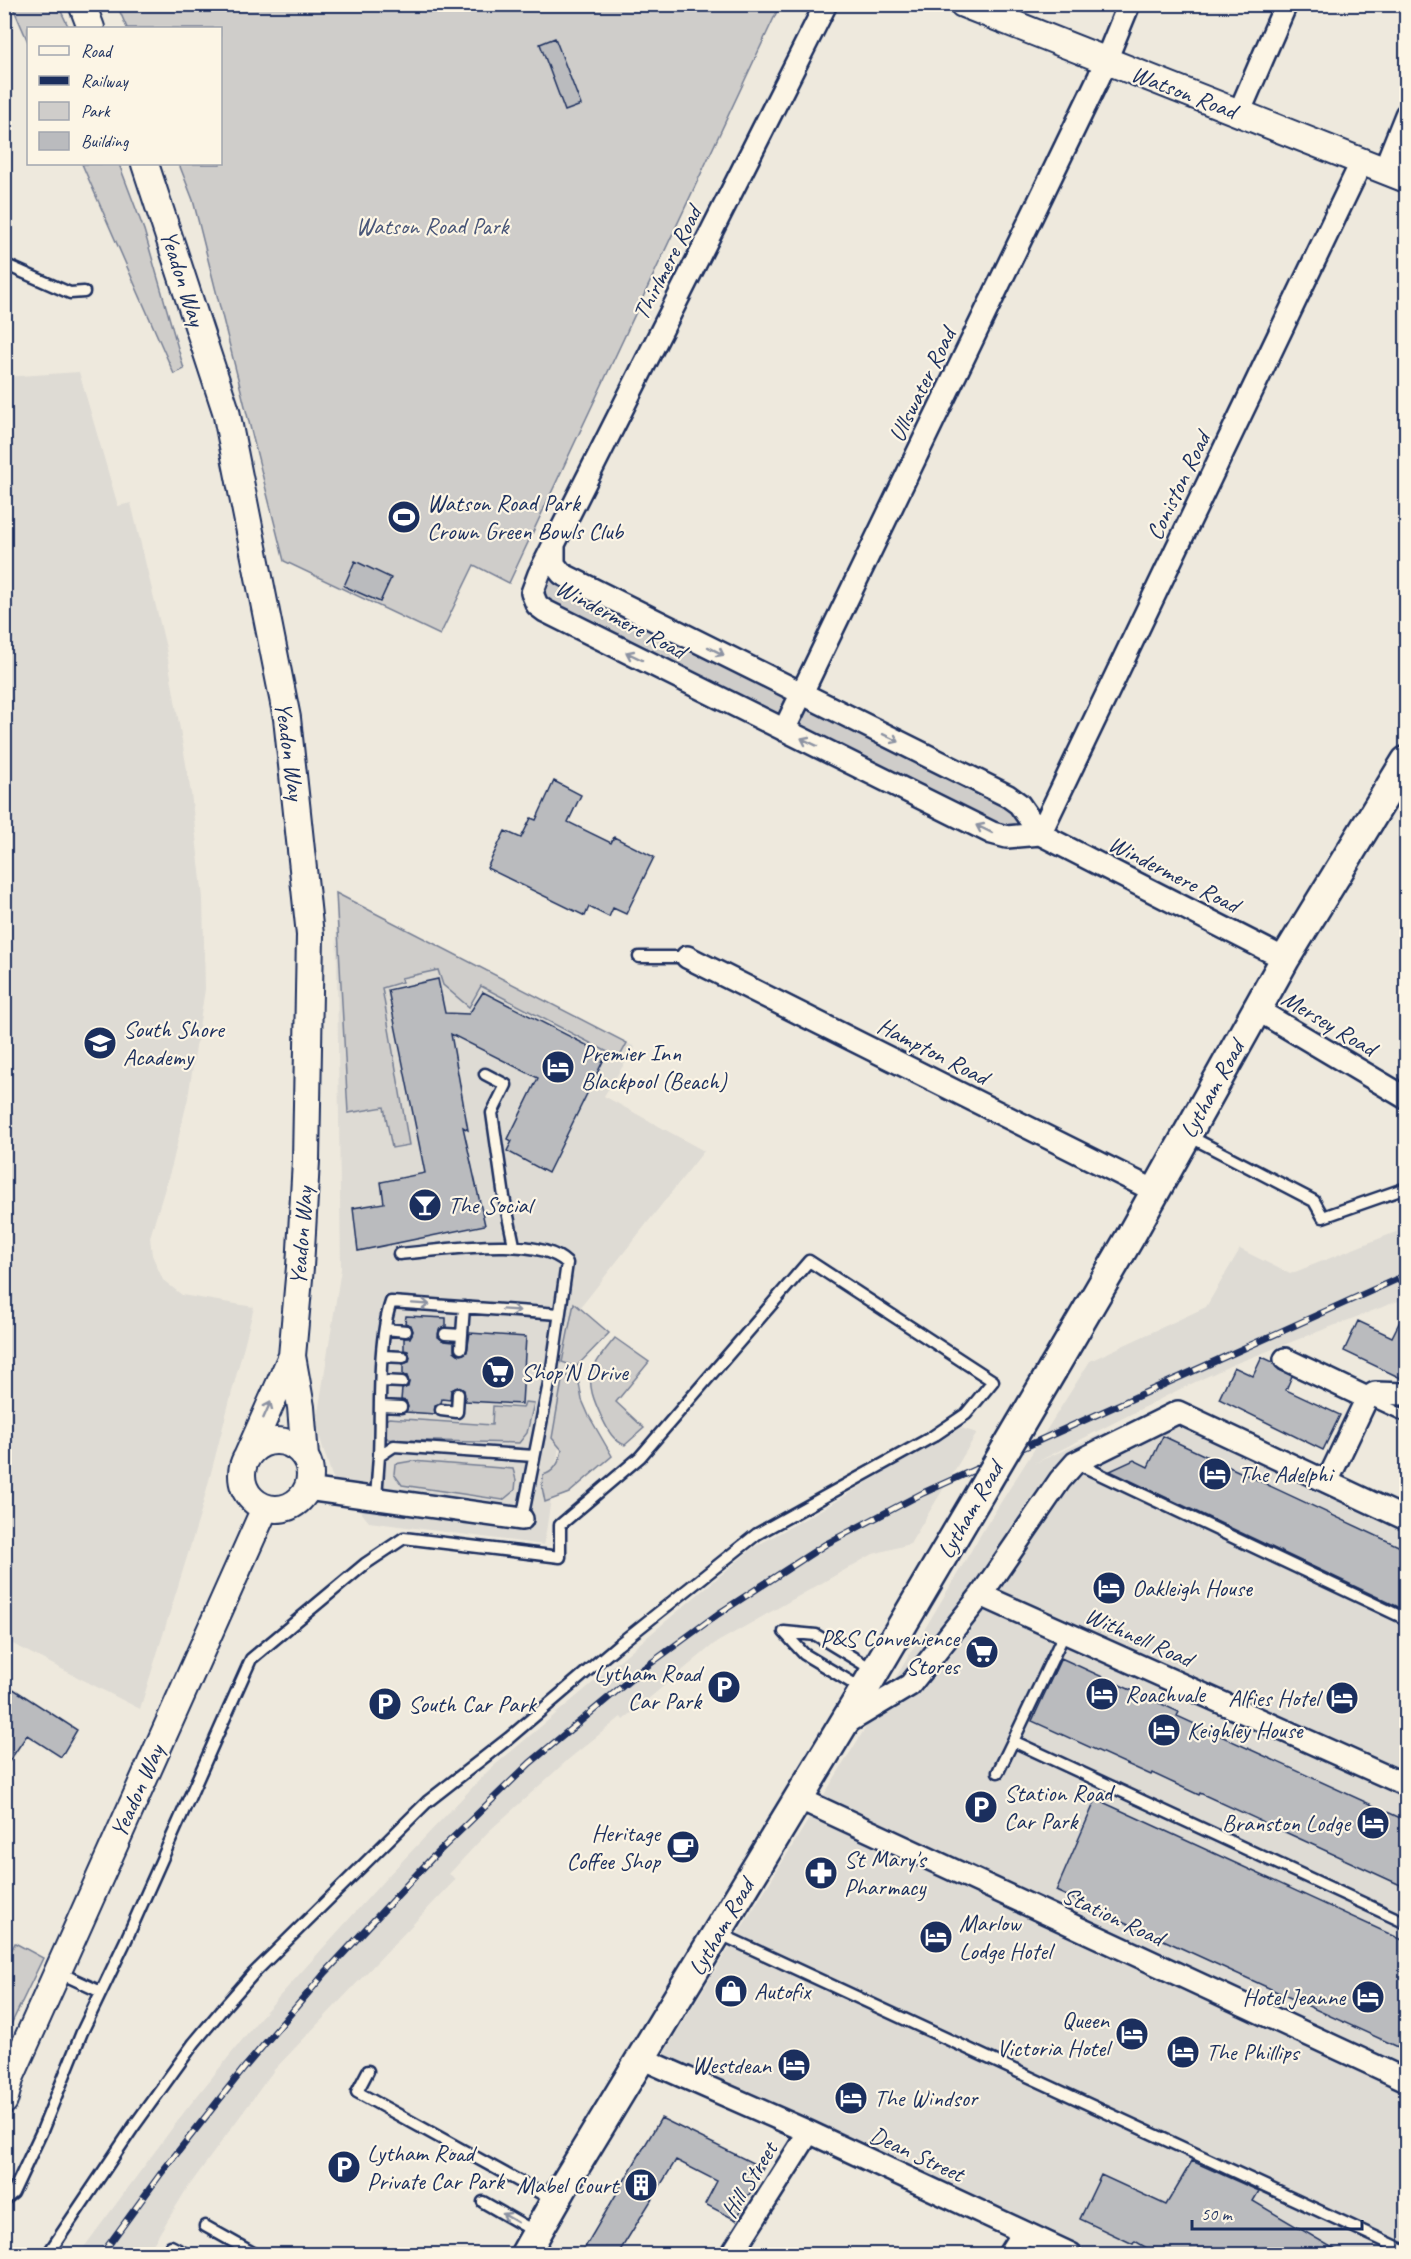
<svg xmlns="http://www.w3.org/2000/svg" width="1411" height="2259" font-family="Caveat,sans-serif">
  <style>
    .built { fill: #dedbd4 }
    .green { fill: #cfcdca; stroke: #757e94; stroke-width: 1.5 }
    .building { fill: #babbbe; stroke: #1b2f5e; stroke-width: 1.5 }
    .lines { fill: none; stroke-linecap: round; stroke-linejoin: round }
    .service-casing { stroke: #1b2f5e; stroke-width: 15 }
    .minor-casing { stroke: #1b2f5e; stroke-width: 26 }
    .tertiary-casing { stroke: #1b2f5e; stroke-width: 30 }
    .secondary-casing { stroke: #1b2f5e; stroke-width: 33 }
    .service { stroke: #fcf5e5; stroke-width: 10 }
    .minor { stroke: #fcf5e5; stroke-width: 21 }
    .tertiary { stroke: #fcf5e5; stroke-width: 26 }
    .secondary { stroke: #fcf5e5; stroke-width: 28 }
    .rail-casing { stroke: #1b2f5e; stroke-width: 7 }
    .rail { stroke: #fcf5e5; stroke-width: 4.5; stroke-dasharray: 14; stroke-linecap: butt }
    .secondary-bridge-casing { stroke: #1b2f5e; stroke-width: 33; stroke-linecap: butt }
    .secondary-bridge { stroke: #fcf5e5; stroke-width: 28 }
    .oneway { stroke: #8c92a2 }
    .labels { text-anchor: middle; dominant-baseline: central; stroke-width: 4.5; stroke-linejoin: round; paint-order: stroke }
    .street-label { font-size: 24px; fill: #1b2f5e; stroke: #fcf5e5 }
    .park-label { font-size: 24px; fill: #485679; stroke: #fcf5e5 }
    .poi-label { font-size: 24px; fill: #1b2f5e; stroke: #fcf5e5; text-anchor: start }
  </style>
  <rect width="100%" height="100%" fill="#eee9dd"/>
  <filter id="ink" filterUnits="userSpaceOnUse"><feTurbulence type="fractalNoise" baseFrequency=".0167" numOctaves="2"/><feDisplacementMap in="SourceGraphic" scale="12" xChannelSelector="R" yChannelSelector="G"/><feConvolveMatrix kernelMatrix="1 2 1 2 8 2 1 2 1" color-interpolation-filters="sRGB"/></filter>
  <g filter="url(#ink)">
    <path class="built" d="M79 372 118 506 131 503 166 648 191 793 203 898 205 989 188 1098 172 1165 150 1237 152 1255 163 1280 182 1295 254 1307 200 1515 140 1709 5 1640 4 377Z
      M336 893 635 1047 604 1096 704 1151 580 1308 544 1545 369 1522 332 1476 316 1426 341 1269Z
      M1406 1228V1298L1234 1364 1176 1391 1035 1463 1174 1402 1406 1514V2254H1058L662 2056 879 1706 984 1529 1090 1361 1206 1307 1240 1249 1290 1274Z
      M958 1427 977 1433 910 1544 873 1554 714 1644 623 1720 621 1717 570 1758 488 1832 449 1874 456 1879 274 2070 186 2190 147 2254H79L185 2111 259 2019 387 1877 489 1770 753 1548 840 1499Z"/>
    <path class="green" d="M12 5H58L69 28H28V42Z
      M117 5H780L509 583 474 565 440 635 284 561 193 200 179 164H220V28H127Z
      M82 164H119L144 230 184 369 174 374Z
      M554 564 1008 796 1040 834 1015 837 545 611 533 586Z
      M336 893 627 1043 619 1058 481 986 469 1007 443 985 438 970 401 978 402 982 382 988 409 1145 392 1148 384 1107 348 1113Z
      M574 1303 609 1333 576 1367 562 1362Z
      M615 1338 649 1362 616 1402 644 1428 625 1445C612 1440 608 1430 602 1418 583 1378 588 1371 615 1338Z
      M563 1375 576 1378 579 1383 582 1400 589 1416 612 1456 569 1493 545 1502 542 1487 543 1475C555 1472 560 1461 562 1450L552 1438Z
      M525 1402 534 1403 527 1433 519 1443 394 1440 388 1439 383 1433 385 1420 389 1418 492 1425 493 1406 523 1408Z
      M412 1461 513 1469 516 1480 515 1490 503 1500 402 1485 394 1474 395 1464Z
      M15 1943 43 1958 5 2037V1963Z"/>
    <path class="building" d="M555 38 581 105 565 111 540 44Z
      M355 561 391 578 380 602 344 586Z
      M554 781 581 795 568 822 611 843 614 837 654 857 626 914 613 908 609 917 589 907 585 916 487 868 505 831 521 838 531 818 536 820Z
      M438 979 445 1013 469 1014 483 992 606 1055 548 1173 507 1151 512 1141 508 1139 538 1078 451 1034 468 1130 463 1127 485 1225 358 1251 353 1208 384 1203 381 1182 425 1173 388 990Z
      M1407 1307V1381L1344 1351 1358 1321 1392 1337Z
      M406 1316 446 1318V1327L439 1329 438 1337 444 1341 454 1342V1351L460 1355 467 1352 470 1333 526 1337 522 1404 465 1401 464 1390 458 1387 451 1390 450 1400 442 1399 441 1403 435 1405V1414L406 1412 408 1407 406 1401 401 1400 402 1389 408 1387 409 1382 407 1376 403 1375V1364L409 1362 410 1357 408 1351 404 1350V1338H410L413 1331 411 1325 405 1323Z
      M1262 1357 1273 1362 1279 1370 1292 1376 1286 1390 1340 1415 1323 1450 1219 1399 1234 1367 1253 1376Z
      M1163 1436 1407 1550V1611L1110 1471 1134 1460 1148 1467Z
      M1061 1658 1179 1712 1177 1716 1407 1821V1888L1200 1793 1199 1795 1152 1773 1151 1775 1032 1721Z
      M4 1683 77 1730 61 1757 27 1735 4 1769Z
      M1096 1799 1407 1942V2051L1056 1891Z
      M661 2118 763 2168 736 2220 705 2204 717 2181 676 2160 618 2254H581Z
      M1192 2161 1259 2191 1253 2201 1343 2254H1157L1135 2241 1133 2244 1080 2219 1101 2175 1166 2205Z"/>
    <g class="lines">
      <g class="service-casing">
        <path id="service" d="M4 264 70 293 84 292
          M639 957H687
          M485 1074 506 1085 492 1113 504 1197 514 1245
          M1187 1135 1314 1201 1323 1217 1406 1188
          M399 1254C440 1251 537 1233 567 1263L552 1368 522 1519
          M385 1329 406 1331
          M445 1334 462 1335
          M461 1348 464 1307
          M382 1356 403 1357
          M382 1381 402 1382
          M1367 1398 1406 1416
          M381 1406 401 1407
          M441 1410 457 1412 458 1394
          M379 1456C381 1411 377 1343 391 1302L559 1314
          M1076 1463 1406 1619
          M376 1498 379 1456 394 1446 534 1456
          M784 1632 816 1635 875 1671
          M784 1632 804 1654 864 1690
          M1065 1632 1013 1741 1406 1923
          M998 1772 1013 1741
          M718 1933 1406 2251
          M58 1972 101 1992
          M368 2071 357 2092 553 2200
          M4 2200 13 2193 42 2131 82 2032 126 1940 251 1659 365 1564 404 1538 560 1557V1525L640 1457 809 1261 993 1381 966 1414 932 1437 757 1534 618 1645 509 1738 427 1802 253 1974 225 2006 194 2043 134 2126 48 2254
          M483 2202 537 2233
          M205 2226 255 2254
          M171 2246 186 2254"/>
      </g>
      <g class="minor-casing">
        <path id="minor" d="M826 4 539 574 532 593 537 605 545 611 992 833 1007 837 1040 834
          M1239 113 1286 4
          M1384 170 1406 115
          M554 544V564L562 574 1008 796 1019 804 1040 834 1285 959
          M784 730 1099 77 1129 4
          M1040 834 1362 161
          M687 957 1155 1191
          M1256 1009 1406 1098
          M1285 1359 1367 1398
          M1327 1482 1367 1398 1375 1393 1406 1394
          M307 1489 522 1519
          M981 1595 1406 1785
          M845 1724 910 1685 981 1595 1060 1480 1075 1463 1178 1412 1406 1519
          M798 1798 1406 2080
          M641 2058 809 2132 1071 2254
          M732 2254 809 2132
          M1009 2254 1023 2232"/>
      </g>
      <g class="tertiary-casing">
        <path id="tertiary" d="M82 4 91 28
          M963 4 1406 179
          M145 164 226 411 287 718 310 935 306 1161 300 1267 292 1356 301 1407 305 1457
          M242 1475a34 34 0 1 1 68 0a34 34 0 1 1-68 0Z
          M247 1457 292 1356
          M4 2101 11 2076 265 1508"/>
      </g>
      <g class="secondary-casing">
        <path id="secondary" d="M1053 1369 1130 1237 1285 959 1406 761
          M525 2254 566 2182 864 1690 987 1481"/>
      </g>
      <use href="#service" class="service"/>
      <use href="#minor" class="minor"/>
      <use href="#tertiary" class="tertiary"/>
      <use href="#secondary" class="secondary"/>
      <g class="rail-casing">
        <path id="rail" d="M102 2254 162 2172 245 2067 326 1972 432 1858 530 1763 643 1669 718 1614 826 1544 923 1493 1406 1275"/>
      </g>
      <use href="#rail" class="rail"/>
      <g class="secondary-bridge-casing">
        <path id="secondary-bridge" d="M987 1481 1053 1369"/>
      </g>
      <use href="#secondary-bridge" class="secondary-bridge"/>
    </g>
    <defs><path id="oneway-shaft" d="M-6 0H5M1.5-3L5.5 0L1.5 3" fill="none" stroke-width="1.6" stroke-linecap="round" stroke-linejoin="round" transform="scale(1.5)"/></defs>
    <g class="oneway">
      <use href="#oneway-shaft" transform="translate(716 651) rotate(27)"/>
      <use href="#oneway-shaft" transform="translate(634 656) rotate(-154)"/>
      <use href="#oneway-shaft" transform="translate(891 738) rotate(26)"/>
      <use href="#oneway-shaft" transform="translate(809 742) rotate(-154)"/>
      <use href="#oneway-shaft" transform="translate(984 829) rotate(-154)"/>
      <use href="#oneway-shaft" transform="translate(421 1304) rotate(4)"/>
      <use href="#oneway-shaft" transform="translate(511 1310) rotate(4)"/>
      <use href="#oneway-shaft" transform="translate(267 1410) rotate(-66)"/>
      <use href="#oneway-shaft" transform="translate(510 2218) rotate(-150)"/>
    </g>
  </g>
  <defs>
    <g id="stadium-disc" transform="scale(1.725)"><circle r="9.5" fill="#1b2f5e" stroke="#fcf5e5"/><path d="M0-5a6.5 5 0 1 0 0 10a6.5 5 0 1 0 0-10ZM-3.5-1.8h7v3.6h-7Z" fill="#fff"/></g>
    <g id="school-disc" transform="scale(1.725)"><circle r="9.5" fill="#1b2f5e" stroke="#fcf5e5"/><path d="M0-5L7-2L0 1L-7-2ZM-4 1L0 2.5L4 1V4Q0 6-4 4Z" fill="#fff"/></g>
    <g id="hotel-disc" transform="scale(1.725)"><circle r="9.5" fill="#1b2f5e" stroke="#fcf5e5"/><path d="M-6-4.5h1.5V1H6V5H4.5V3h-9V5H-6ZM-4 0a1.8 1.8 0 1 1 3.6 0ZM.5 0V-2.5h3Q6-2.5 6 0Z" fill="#fff"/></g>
    <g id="bar-disc" transform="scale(1.725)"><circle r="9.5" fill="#1b2f5e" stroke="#fcf5e5"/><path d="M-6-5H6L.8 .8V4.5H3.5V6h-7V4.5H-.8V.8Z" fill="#fff"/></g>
    <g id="supermarket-disc" transform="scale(1.725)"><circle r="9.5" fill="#1b2f5e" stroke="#fcf5e5"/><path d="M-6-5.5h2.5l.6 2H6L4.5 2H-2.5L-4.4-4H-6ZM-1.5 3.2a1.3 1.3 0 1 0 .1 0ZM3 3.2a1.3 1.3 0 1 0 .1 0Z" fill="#fff"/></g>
    <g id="parking-disc" transform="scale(1.725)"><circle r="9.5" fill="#1b2f5e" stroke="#fcf5e5"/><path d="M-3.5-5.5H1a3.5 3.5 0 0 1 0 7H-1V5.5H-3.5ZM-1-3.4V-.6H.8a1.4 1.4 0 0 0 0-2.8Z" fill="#fff"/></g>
    <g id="cafe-disc" transform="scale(1.725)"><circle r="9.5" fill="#1b2f5e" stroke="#fcf5e5"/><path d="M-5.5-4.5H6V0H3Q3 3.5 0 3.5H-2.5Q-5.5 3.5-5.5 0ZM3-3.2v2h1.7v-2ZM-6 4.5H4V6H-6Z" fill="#fff"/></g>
    <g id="pharmacy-disc" transform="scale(1.725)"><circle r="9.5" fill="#1b2f5e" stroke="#fcf5e5"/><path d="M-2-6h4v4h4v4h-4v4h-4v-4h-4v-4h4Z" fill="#fff"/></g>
    <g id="shop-disc" transform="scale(1.725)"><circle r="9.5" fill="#1b2f5e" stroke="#fcf5e5"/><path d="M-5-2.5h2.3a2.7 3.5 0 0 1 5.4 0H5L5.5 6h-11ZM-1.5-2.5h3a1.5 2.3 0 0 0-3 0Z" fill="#fff"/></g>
    <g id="building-disc" transform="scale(1.725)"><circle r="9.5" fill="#1b2f5e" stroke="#fcf5e5"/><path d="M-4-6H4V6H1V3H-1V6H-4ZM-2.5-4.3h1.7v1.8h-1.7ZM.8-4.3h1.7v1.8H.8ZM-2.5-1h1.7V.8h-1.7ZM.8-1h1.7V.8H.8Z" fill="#fff"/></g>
  </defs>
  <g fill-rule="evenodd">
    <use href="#stadium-disc" x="404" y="517"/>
    <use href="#school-disc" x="100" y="1043"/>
    <use href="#hotel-disc" x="558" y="1067"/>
    <use href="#bar-disc" x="425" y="1205"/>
    <use href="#supermarket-disc" x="498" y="1372"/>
    <use href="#hotel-disc" x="1215" y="1474"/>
    <use href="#hotel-disc" x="1109" y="1588"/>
    <use href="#supermarket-disc" x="982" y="1652"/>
    <use href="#parking-disc" x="724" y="1687"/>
    <use href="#hotel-disc" x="1102" y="1694"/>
    <use href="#hotel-disc" x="1342" y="1698"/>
    <use href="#parking-disc" x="385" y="1704"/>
    <use href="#hotel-disc" x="1164" y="1730"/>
    <use href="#parking-disc" x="981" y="1807"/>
    <use href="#hotel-disc" x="1373" y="1823"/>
    <use href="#cafe-disc" x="683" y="1847"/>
    <use href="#pharmacy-disc" x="821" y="1873"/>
    <use href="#hotel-disc" x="936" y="1937"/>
    <use href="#shop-disc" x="731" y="1991"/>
    <use href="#hotel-disc" x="1368" y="1997"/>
    <use href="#hotel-disc" x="1132" y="2034"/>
    <use href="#hotel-disc" x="1183" y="2052"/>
    <use href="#hotel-disc" x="794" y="2065"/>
    <use href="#hotel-disc" x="851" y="2098"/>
    <use href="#parking-disc" x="344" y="2167"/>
    <use href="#building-disc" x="641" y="2185"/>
  </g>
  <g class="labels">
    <g class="street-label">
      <text transform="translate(1184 92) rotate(21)">Watson Road</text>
      <text transform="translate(667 263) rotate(-63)">Thirlmere Road</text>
      <text transform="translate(183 278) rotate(72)">Yeadon Way</text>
      <text transform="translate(922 385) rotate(-64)">Ullswater Road</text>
      <text transform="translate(1178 486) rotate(-64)">Coniston Road</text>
      <text transform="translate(621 619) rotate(28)">Windermere Road</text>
      <text transform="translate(290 751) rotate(82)">Yeadon Way</text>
      <text transform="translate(1174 874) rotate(27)">Windermere Road</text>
      <text transform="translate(1329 1023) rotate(31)">Mersey Road</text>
      <text transform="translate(933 1051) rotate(27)">Hampton Road</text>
      <text transform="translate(1212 1089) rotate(-61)">Lytham Road</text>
      <text transform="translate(301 1236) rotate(-86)">Yeadon Way</text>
      <text transform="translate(970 1510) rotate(-60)">Lytham Road</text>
      <text transform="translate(1139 1637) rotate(24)">Withnell Road</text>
      <text transform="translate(137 1791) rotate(-66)">Yeadon Way</text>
      <text transform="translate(1113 1916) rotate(25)">Station Road</text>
      <text transform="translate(721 1927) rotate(-60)">Lytham Road</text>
      <text transform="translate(917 2154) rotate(25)">Dean Street</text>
      <text transform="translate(749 2180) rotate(-58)">Hill Street</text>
    </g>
    <g class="park-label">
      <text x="432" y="226">Watson Road Park</text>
    </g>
    <g class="poi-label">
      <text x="427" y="503">Watson Road Park<tspan x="427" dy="28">Crown Green Bowls Club</tspan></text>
      <text x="123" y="1029">South Shore<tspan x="123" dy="28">Academy</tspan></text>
      <text x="581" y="1053">Premier Inn<tspan x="581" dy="28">Blackpool (Beach)</tspan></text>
      <text x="448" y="1205">The Social</text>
      <text x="521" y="1372">Shop'N Drive</text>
      <text x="1238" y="1474">The Adelphi</text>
      <text x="1132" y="1588">Oakleigh House</text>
      <text x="959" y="1638" text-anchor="end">P&amp;S Convenience<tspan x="959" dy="28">Stores</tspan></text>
      <text x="701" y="1673" text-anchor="end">Lytham Road<tspan x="701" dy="28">Car Park</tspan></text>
      <text x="1125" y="1694">Roachvale</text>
      <text x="1319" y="1698" text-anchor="end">Alfies Hotel</text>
      <text x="408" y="1704">South Car Park</text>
      <text x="1187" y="1730">Keighley House</text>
      <text x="1004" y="1793">Station Road<tspan x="1004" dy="28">Car Park</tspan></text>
      <text x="1350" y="1823" text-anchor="end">Branston Lodge</text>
      <text x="660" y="1833" text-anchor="end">Heritage<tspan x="660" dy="28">Coffee Shop</tspan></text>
      <text x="844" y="1859">St Mary's<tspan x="844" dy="28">Pharmacy</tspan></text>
      <text x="959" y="1923">Marlow<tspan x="959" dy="28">Lodge Hotel</tspan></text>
      <text x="754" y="1991">Autofix</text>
      <text x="1345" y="1997" text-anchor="end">Hotel Jeanne</text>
      <text x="1109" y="2020" text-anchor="end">Queen<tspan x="1109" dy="28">Victoria Hotel</tspan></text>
      <text x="1206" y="2052">The Phillips</text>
      <text x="771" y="2065" text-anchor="end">Westdean</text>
      <text x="874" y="2098">The Windsor</text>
      <text x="367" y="2153">Lytham Road<tspan x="367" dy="28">Private Car Park</tspan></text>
      <text x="618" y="2185" text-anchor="end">Mabel Court</text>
    </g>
  </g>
  <rect width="1411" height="2259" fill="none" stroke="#fcf5e5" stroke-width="24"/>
  <rect x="12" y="12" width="1387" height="2235" fill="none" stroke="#1b2f5e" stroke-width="2" filter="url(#ink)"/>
  <rect x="27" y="27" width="195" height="138" fill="#fcf5e5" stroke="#a2a6af" stroke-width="1.5"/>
  <rect x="39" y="46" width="30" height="9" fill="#fcf5e5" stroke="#a2a6af" stroke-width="1.5"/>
  <text x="81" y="57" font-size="18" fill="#1b2f5e">Road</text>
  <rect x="39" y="76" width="30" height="9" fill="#1b2f5e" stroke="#a2a6af" stroke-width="1.5"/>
  <text x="81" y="87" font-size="18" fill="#1b2f5e">Railway</text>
  <rect x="39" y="102" width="30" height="18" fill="#cfcdca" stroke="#a2a6af" stroke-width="1.5"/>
  <text x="81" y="117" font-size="18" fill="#1b2f5e">Park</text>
  <rect x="39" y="132" width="30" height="18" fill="#babbbe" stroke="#a2a6af" stroke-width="1.5"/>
  <text x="81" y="147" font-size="18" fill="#1b2f5e">Building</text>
  <path d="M1192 2220v9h170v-9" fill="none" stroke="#1b2f5e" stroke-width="3"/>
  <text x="1201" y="2220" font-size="18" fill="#1b2f5e" stroke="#fcf5e5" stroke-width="4.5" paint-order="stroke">50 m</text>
</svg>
